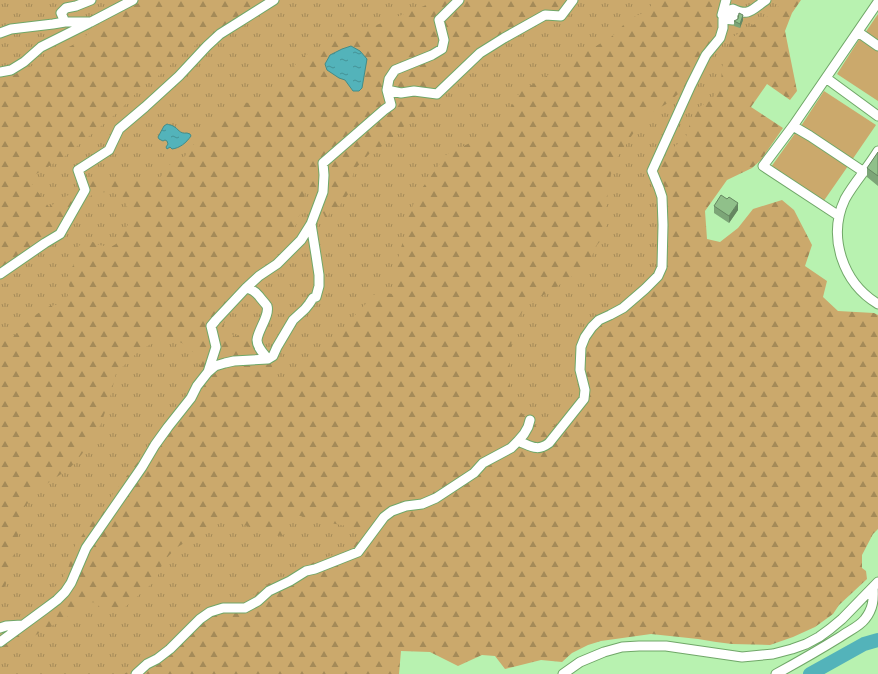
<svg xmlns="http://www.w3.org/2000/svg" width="878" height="674" font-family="'Noto Serif',serif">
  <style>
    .grass { fill: url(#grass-tufts) }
    .forest { fill: url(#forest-firs); fill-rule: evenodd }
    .green { fill: #cba96c }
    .water { fill: url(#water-ripples); stroke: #428c89 }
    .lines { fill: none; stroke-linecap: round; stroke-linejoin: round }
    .river { stroke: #53b3ba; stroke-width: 14 }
    .minor-casing { stroke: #70a768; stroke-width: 11 }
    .minor { stroke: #fff; stroke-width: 9 }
    .wall { fill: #7ca577 }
    .shaded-wall { fill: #658661 }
    .building { fill: #90c08a; stroke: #658661 }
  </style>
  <defs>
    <pattern id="grass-tufts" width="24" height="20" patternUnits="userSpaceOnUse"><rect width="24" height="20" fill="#cba96c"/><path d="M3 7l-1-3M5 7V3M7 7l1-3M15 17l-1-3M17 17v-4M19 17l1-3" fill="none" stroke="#a48a58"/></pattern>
    <pattern id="forest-firs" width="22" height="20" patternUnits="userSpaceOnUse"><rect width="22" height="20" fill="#cba96c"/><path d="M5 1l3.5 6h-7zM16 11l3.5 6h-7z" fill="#a48a58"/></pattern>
    <pattern id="water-ripples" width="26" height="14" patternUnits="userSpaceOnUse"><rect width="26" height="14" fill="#53b3ba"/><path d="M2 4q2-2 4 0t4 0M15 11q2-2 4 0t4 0" fill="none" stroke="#449296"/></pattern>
  </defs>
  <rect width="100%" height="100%" fill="#b8f2b0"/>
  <path class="grass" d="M0 0H787L735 91 561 490 184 674H0Z"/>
  <path class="forest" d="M147 0H279L264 8 222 36 201 41 180 56 161 74 144 85 118 112 64 157 28 179 49 207 81 187 92 178 159 179 172 162 184 157 188 153 199 137 209 131 214 123 239 102 250 103 262 100 273 97 279 92 288 74 296 64 304 56 316 50 327 40 341 34 374 26 424 6 434 0H576L569 10 545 18 505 40 477 62 415 119 407 124 398 131 389 142 370 153 354 170 349 193 340 205 331 211 326 219 314 193 306 187 303 202 298 220 292 233 243 282 223 326 235 337 248 329 252 343 259 353 273 361 271 376 283 384 343 328 376 293H385L393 294 397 293 395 269 405 234 406 217 412 208 417 195 447 154 476 140 493 134 498 128 520 92 611 37C617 32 621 28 625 23 635 13 649 16 653 0H721L726 33 710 55 704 71 668 103 652 112 643 119 618 156 611 174 606 205V229L602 239 597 245 588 264 580 271 553 289 527 305 514 324 510 354 509 373 510 388 517 409 536 426 550 428 555 425 570 410 575 402 581 390 579 343 616 308 646 285 659 267V197L652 176 663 158 676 145 685 140 694 110 711 100 717 92 721 82 722 67 726 56 731 38 758 22 763 21 772 11 783 3 785 0H801L792 13 785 31 797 91 790 100 767 84 751 107 783 128 761 160 752 168 727 180 705 211 707 239 720 242 738 228 753 209 782 200 794 210 812 245 805 266 827 281 823 297 838 311 874 313 878 315V529L873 534 862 555V568L866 571 867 579 839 605 833 614 815 627 793 637 770 645 732 644 716 642 698 639 651 634 601 641 588 645 572 653 562 662 541 660 505 669 495 656 482 655 458 666 430 652 401 651 399 674H124L155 656 167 647 198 617 243 604 264 586 312 563 335 554 349 547 363 537 352 527 314 520 297 515 287 522 283 536 264 534 228 517 215 518 207 529 176 548 163 562 156 580 123 609H103L93 602 34 636 0 663V635L9 631 20 622 37 610 38 607 48 597 55 587 68 569 73 550 77 541 82 536 90 521 108 502 114 492 145 453 152 441 159 433 163 426 169 421 183 404 194 384 197 375 200 369V358L182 343 166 337 149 345 137 353 116 373 111 394 101 424 82 454 70 468 39 489 24 508 10 573 5 586 0 590V342L10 340 34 316 43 310 50 306 61 304 66 301 70 288 67 279 69 272 76 261 75 251 83 241 89 240 99 245 111 247 116 244 120 239 131 219C129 213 128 206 124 201 113 187 97 192 85 199L48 244 22 265 0 279V76L10 77 56 54 80 41 108 16 134 5ZM367 59 362 88 350 87 345 80Z"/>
  <path class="green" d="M878 14V42L865 33Z
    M860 38 878 50V101L837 74Z
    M824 91 876 125 852 160 801 126Z
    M796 132 848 166 823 202 771 167Z"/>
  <path class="water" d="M351 46 360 51 367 59 362 88 359 91H353L345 80 339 78 327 70 325 64 330 55 342 49Z
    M167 124C169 125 172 125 173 126 179 129 179 134 187 133L190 134 191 136C186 143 180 148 172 149L170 147 167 149 166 147 168 144 167 141 165 140 163 141 159 139 158 137 164 126Z"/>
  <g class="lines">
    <path class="river" d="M810 674 864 644 878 640"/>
    <g class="minor-casing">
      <path id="minor" d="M724 16 722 15 726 0
        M65 22 61 13 66 8 76 6 91 0
        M858 32 878 46
        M0 33 11 29 53 24 65 22H91L133 0
        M0 72 11 70 24 62 41 47 89 23
        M826 78 878 116
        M387 90 401 93 414 91 437 94 480 53 504 38 545 15 561 16 573 0
        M793 126 810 136 864 172
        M878 151C873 159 868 166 862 174 856 182 850 190 845 199 827 237 843 283 878 304
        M839 216 763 166 793 126 878 2
        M0 274 45 243 60 234 85 190 78 170 109 150 119 129 145 107 179 76 207 46 220 34 274 0
        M246 288C252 289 255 291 259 296 261 299 265 303 267 306 270 315 258 330 257 340 257 347 263 353 268 359
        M208 372 216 347 211 326 216 320 246 288 259 276 277 264 301 240 311 224
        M518 441C531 446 537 452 549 443L584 399 585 390 580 370 581 347 585 337 592 327 599 320 610 315 623 308 645 289 658 276 662 267 663 225 662 197 659 188 652 171 691 85 706 55 720 38 723 28V19L733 20V17L727 14 728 11 733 9C750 17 752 9 766 0
        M0 628 6 626 22 625
        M0 642 45 609 57 600 65 592 71 583 86 548 142 467 155 445 168 427 191 398 197 386 208 372 215 366 225 363 234 361 268 359 273 356 277 347 293 320 305 309 309 304 313 298 316 297 319 286V275L316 255 311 224 323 192 324 175 323 163 384 110 391 105 387 90 389 79 395 70 432 55 442 49 444 40 439 20 459 0
        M136 674 147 664 157 659 170 649 200 619 210 612 223 608H245L258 601 269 591 290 581 306 571 315 569 358 552 384 517 392 511 406 506 422 504 436 498 474 473 483 463 511 448 518 441 524 434 528 427 530 420
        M563 674 580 662 604 652 622 647 639 646H666L742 657 773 654 792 649 806 644 819 637 830 629 842 619 878 582
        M776 674C798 662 819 650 840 637 848 631 859 627 865 619 873 609 874 599 873 587"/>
    </g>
    <use href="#minor" class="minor"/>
  </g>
  <path class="wall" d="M743 20 740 28 734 26V21Z
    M878 152V186L867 177V168Z
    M714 206 738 210 729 223 714 213Z"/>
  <path class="shaded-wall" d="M743 15V20L740 28V24Z
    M738 203V210L729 223V216Z"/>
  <path class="building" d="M739 13 743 15 740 24 734 21 738 19Z
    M878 152V176L867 168Z
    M721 195 727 199 729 197 738 203 729 216 714 206Z"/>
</svg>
